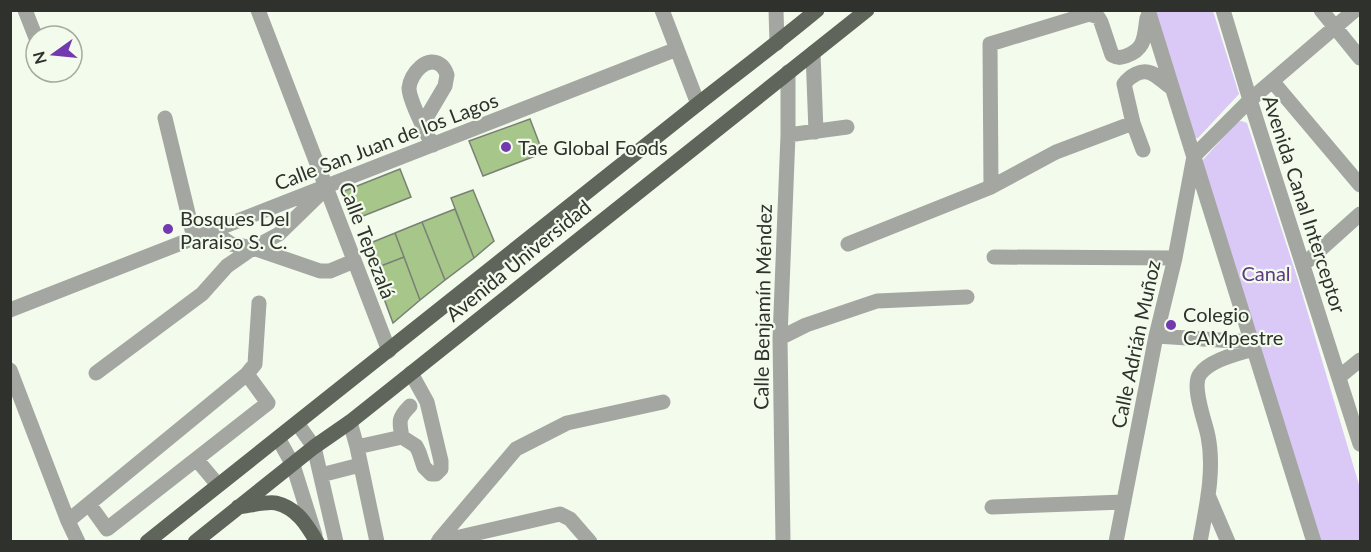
<svg xmlns="http://www.w3.org/2000/svg" width="1371" height="552" font-family="Lato,sans-serif">
  <style>
    .green { fill: #dac8f7 }
    .building { fill: #a7c689; stroke: #798074; stroke-width: 1.5 }
    .lines { fill: none; stroke-linecap: round; stroke-linejoin: round }
    .minor { stroke: #a4a7a1; stroke-width: 15 }
    .major { stroke: #60655b; stroke-width: 15 }
    .poi-dot { fill: #7339af; stroke: #f3fbed; stroke-width: 2 }
    .labels { text-anchor: middle; dominant-baseline: central; stroke-width: 4.5; stroke-linejoin: round; paint-order: stroke }
    .street-label { font-size: 20px; fill: #2e312c; stroke: #f3fbed }
    .poi-label { font-size: 20px; fill: #2e312c; stroke: #f3fbed; text-anchor: start }
    .park-label { font-size: 20px; fill: #5c3b84; stroke: #f3fbed }
  </style>
  <rect width="100%" height="100%" fill="#f3fbed"/>
  <path class="green" d="M1153 11H1213L1239 94 1198 138 1192 137Z
    M1241 121 1247 123 1298 280 1360 488V541H1321L1201 162 1237 122Z"/>
  <path class="building" d="M530 119 543 153 483 176 469 141Z
    M400 169 411 197 353 220 342 192Z
    M473 190 494 241 474 258 451 198Z
    M455 209 474 258 445 280 422 222Z
    M422 222 445 280 420 300 395 233Z
    M395 233 404 257 373 269 363 246Z
    M404 257 420 300 393 323 373 269Z"/>
  <g class="lines">
    <path class="minor" d="M25 10 36 38
      M258 10 389 351
      M662 10 698 104
      M776 10 777 43
      M1148 10 1314 542
      M1223 10 1250 100 1360 444
      M1321 10 1360 58
      M813 53 816 132
      M1273 82 1360 185
      M165 118 194 238
      M422 125 445 86 447 75C446 72 445 69 442 66 428 53 410 74 409 88 409 99 426 134 433 145
      M788 135 847 127
      M1143 150 1133 123 1124 84C1130 76 1141 69 1151 73 1158 76 1165 84 1172 88
      M991 187 990 44 1089 14 1098 17 1101 22 1112 55C1118 58 1120 58 1126 56 1146 49 1144 36 1147 18
      M213 231 231 244 253 248 320 271H330L354 261
      M848 244 991 187 1056 152 1133 123
      M994 257 1175 258
      M1303 265 1360 214
      M10 310 677 49
      M1156 336 1251 342
      M780 338 806 325 877 301 967 297
      M10 370 68 521 78 542
      M96 373 202 294 227 266 253 248 279 234 317 197 320 189
      M1339 377 1360 360
      M350 422 357 447 377 542
      M297 423 314 447 336 542
      M402 437C399 421 398 418 410 406
      M278 438 293 465 315 535
      M357 447 402 437 416 446 419 452 424 467 431 474H436L441 469V461L427 402 411 373
      M197 460 218 485
      M321 475 360 465
      M1208 495 1228 542
      M89 504 107 529 268 403 247 374
      M992 507 1124 502
      M68 521 247 374 255 364 259 303
      M439 540 516 449 567 423 663 402
      M438 542 560 514 570 519 590 542
      M783 542 780 338 788 135V72
      M1116 542 1156 336 1175 258 1194 156 1250 100 1355 10
      M1200 542C1206 508 1215 471 1208 436 1205 421 1191 386 1200 374 1210 360 1237 354 1253 349"/>
    <path class="major" d="M238 507C248 506 267 501 276 503 297 508 307 525 317 542
      M147 542C328 398 509 255 689 111 732 77 775 45 817 10
      M195 542 314 447 350 422 867 10"/>
  </g>
  <g class="poi-dot">
    <circle cx="506" cy="147" r="6"/>
    <circle cx="168" cy="229" r="6"/>
    <circle cx="1171" cy="325" r="6"/>
  </g>
  <g class="labels">
    <g class="street-label">
      <text transform="translate(386 141) rotate(-21)">Calle San Juan de los Lagos</text>
      <text transform="translate(1305 204) rotate(72)">Avenida Canal Interceptor</text>
      <text transform="translate(368 240) rotate(69)">Calle Tepezalá</text>
      <text transform="translate(518 260) rotate(-39)">Avenida Universidad</text>
      <text transform="translate(762 307) rotate(-89)">Calle Benjamín Méndez</text>
      <text transform="translate(1135 344) rotate(-78)">Calle Adrián Muñoz</text>
    </g>
    <g class="poi-label">
      <text x="518" y="147">Tae Global Foods</text>
      <text x="180" y="218">Bosques Del<tspan x="180" dy="23">Paraiso S. C.</tspan></text>
      <text x="1183" y="314">Colegio<tspan x="1183" dy="23">CAMpestre</tspan></text>
    </g>
    <g class="park-label">
      <text x="1266" y="273">Canal</text>
    </g>
  </g>
  <rect width="1371" height="552" fill="none" stroke="#2e312c" stroke-width="24"/>
  <g transform="translate(54 54) rotate(255)"><circle r="28" fill="#f3fbed" stroke="#a4aaa0" stroke-width="1.5"/>
  <path d="M0-4.5L10 22L0 15L-10 22Z" fill="#7339af"/>
  <text y="-9" font-size="16" font-weight="bold" text-anchor="middle" fill="#2e312c">N</text>
  </g>
</svg>
